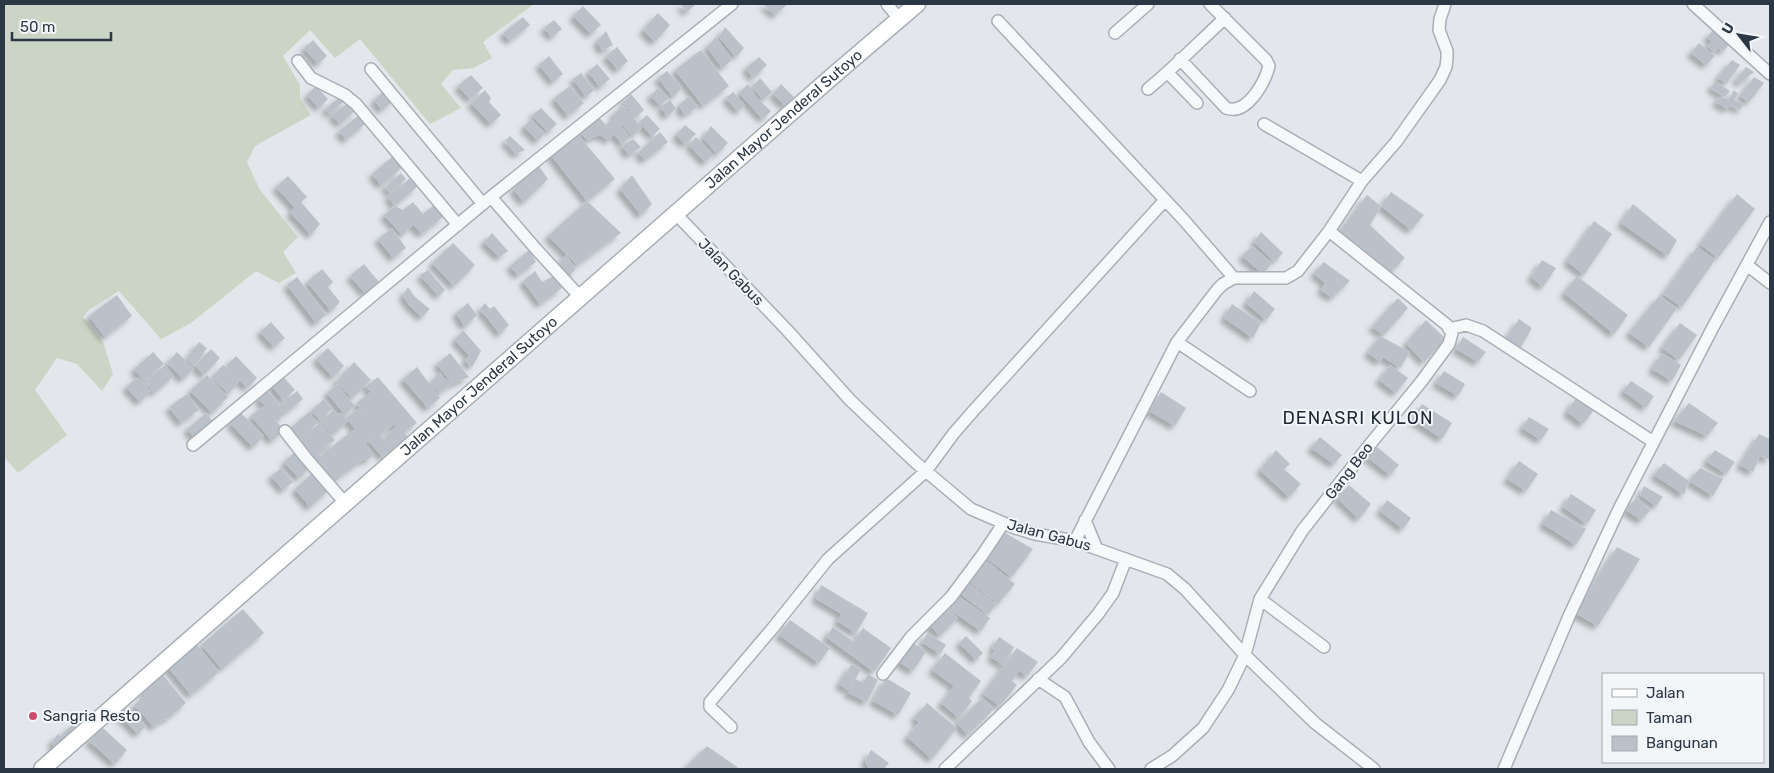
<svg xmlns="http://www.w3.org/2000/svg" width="1774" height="773" font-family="Rubik,sans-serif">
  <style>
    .green { fill: #cad5c5 }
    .building { fill: #bbc1c9; filter: url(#shadow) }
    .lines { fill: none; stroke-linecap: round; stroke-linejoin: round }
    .minor-casing { stroke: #a8afb6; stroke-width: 14 }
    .secondary-casing { stroke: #a8afb6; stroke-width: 19 }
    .minor { stroke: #f6f8f9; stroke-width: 11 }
    .secondary { stroke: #fff; stroke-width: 16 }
    .poi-dot { fill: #ce4a6c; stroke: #f3f6f8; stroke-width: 2 }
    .labels { text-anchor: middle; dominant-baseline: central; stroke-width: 4; stroke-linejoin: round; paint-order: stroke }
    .street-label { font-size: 15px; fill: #2b3744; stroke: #f3f6f8 }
    .poi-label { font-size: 15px; fill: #2b3744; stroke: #f3f6f8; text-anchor: start }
    .quarter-label { font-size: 18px; letter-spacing: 1px; fill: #1d2735; stroke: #f3f6f8 }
  </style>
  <defs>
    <filter id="shadow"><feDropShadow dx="-4.5" dy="4.5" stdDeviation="2.5" flood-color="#0004"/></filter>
  </defs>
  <rect width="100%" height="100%" fill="#e3e7eb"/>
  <path class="green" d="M4 4H534L483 42 492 58 474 68 453 70 441 84 461 108 430 124 360 39 335 58 310 30 283 56 300 85V99L311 115 255 146 247 162 260 190 298 237 283 252 296 273 279 283 256 271 191 323 161 339 119 291 89 310 83 317 103 342 113 374 102 391 77 364 57 358 35 390 67 435 18 473 4 457Z"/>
  <path class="building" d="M680 4H696L687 12Z
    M763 4H788L775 15Z
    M583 6 601 25 591 34 573 16Z
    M658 13 670 25 655 42 643 30Z
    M523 17 530 25 510 41 503 33Z
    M554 20 562 29 552 37 544 28Z
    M725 27 744 48 736 57 719 37Z
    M1713 30 1729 44 1724 51 1719 48 1714 52 1707 46 1712 41 1707 37Z
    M606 31 613 45 602 51 597 41Z
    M716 37 732 60 722 68 707 47Z
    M313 40 327 56 318 64 304 48Z
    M1699 43 1715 56 1706 65 1691 53Z
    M617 47 628 61 618 70 606 56Z
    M701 50 729 86 703 106 675 70Z
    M549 56 563 74 553 82 539 65Z
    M759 57 767 65 753 78 746 68Z
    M1732 60 1740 65 1727 83 1717 78Z
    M597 64 610 79 600 87 588 72Z
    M1746 67 1754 72 1740 83 1736 80Z
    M667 71 682 88 673 97 658 78Z
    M581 73 594 90 586 97 573 79Z
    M471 75 483 88 470 99 458 86Z
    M1754 77 1764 83 1749 102 1740 96Z
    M760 78 772 92 763 100 752 87Z
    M1715 81 1730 91 1725 97 1711 88Z
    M748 84 758 99 771 111 763 119 739 93Z
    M781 84 794 97 785 106 773 94Z
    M316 86 328 99 319 108 307 95Z
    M570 86 584 103 568 116 554 98Z
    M658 88 669 98 660 105 650 96Z
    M385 90 394 100 382 110 374 100Z
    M485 90 491 98 489 102 501 115 491 124 471 103Z
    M1734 90 1738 94 1734 100 1744 104 1740 110 1731 105 1727 109 1716 102 1719 97 1729 99Z
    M733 92 745 106 738 111 726 98Z
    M631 94 644 110 635 118 623 102Z
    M341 96 345 100 330 114 325 109Z
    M689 96 698 107 684 115 679 105Z
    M670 100 676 109 667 116 661 107Z
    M349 102 356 110 340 124 332 115Z
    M623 105 642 128 632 136 613 115Z
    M541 108 557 124 548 132 532 115Z
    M359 115 366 123 346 140 339 131Z
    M647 115 660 129 652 136 639 122Z
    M599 117 614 135 609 140 599 135 587 140 580 132Z
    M615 118 630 137 622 144 606 124Z
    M531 119 545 133 538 141 524 127Z
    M685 125 696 134 685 144 676 135Z
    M711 126 728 143 717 154 703 138Z
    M576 132 615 179 587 201 550 154Z
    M660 132 668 142 645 160 638 153Z
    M510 136 525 150 516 154 505 141Z
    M696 137 714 155 705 162 689 145Z
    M633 139 641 147 629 155 622 146Z
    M392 157 402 168 381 185 372 174Z
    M537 163 548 179 524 202 513 189 527 176 525 173Z
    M401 173 406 179 390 193 385 187Z
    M632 175 652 204 641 215 620 189Z
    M288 176 307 197 301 202 320 224 311 235 290 212 295 208 276 187Z
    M410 178 417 187 395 206 388 197Z
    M1391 192 1424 215 1411 230 1381 206Z
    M1737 194 1755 209 1718 258 1700 244Z
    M1367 195 1381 206 1370 225 1405 258 1389 274 1338 233Z
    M587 201 621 233 577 265 548 236Z
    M413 202 423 214 434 205 444 216 422 234 413 225 402 235 384 215 395 206 403 210Z
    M1633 204 1677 240 1668 256 1621 223Z
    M1594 221 1612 234 1584 275 1567 261Z
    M392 228 406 248 393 258 378 239Z
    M1261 232 1283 253 1274 262 1254 242Z
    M492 233 508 251 499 257 484 242Z
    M453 243 475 265 454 286 432 263Z
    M1252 246 1272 263 1263 274 1242 256Z
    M1697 247 1715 260 1682 307 1663 294Z
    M529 250 536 262 518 275 510 266Z
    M566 255 576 269 566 279 555 267Z
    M1542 260 1556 268 1543 287 1531 277Z
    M1324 262 1350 281 1332 298 1321 290 1325 283 1314 273Z
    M364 264 379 282 365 293 350 276Z
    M322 269 333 282 328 287 340 302 331 311 307 282Z
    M428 270 445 290 439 296 420 275Z
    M535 271 542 282 554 276 562 288 540 304 523 281Z
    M1577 276 1628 315 1614 334 1564 293Z
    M297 277 326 315 316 323 287 285Z
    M408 287 415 297 430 309 422 317 409 305 403 295Z
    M1254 291 1275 309 1266 320 1246 303Z
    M117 295 132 316 105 337 89 316Z
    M1659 296 1677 308 1649 347 1629 333Z
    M1398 298 1408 308 1384 335 1372 327Z
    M468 303 477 315 465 327 456 313Z
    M485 303 490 309 494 306 509 325 500 334 480 309Z
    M1232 304 1261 323 1253 338 1224 318Z
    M1519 319 1532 328 1519 350 1505 341Z
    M1426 320 1446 339 1424 362 1406 343Z
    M271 322 285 338 274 347 260 332Z
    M1680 323 1697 335 1679 360 1662 348Z
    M463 330 481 351 472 367 465 361 469 355 455 340Z
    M1380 336 1410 352 1400 368 1383 357 1380 362 1368 353Z
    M1463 337 1486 352 1478 362 1456 349Z
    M199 342 207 348 194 366 186 359Z
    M328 348 344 366 333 377 316 359Z
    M211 349 220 358 204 375 195 366Z
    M153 352 164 364 144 381 134 369Z
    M177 352 194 369 183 379 167 363Z
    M450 353 469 377 452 384 439 393 430 383 440 372 444 378 452 384 437 364Z
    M1662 353 1681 365 1672 381 1652 369Z
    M236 356 257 378 247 388 240 380 229 393 211 378 223 365 239 379 226 366Z
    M354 362 371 380 352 398 336 382Z
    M165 365 174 376 154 393 145 382Z
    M1390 365 1408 378 1396 393 1379 380Z
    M417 367 440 398 428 408 403 379Z
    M1444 371 1465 384 1458 396 1436 383Z
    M207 375 228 397 212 413 190 391Z
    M283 376 295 390 283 400 271 385Z
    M138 377 151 391 140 402 126 387Z
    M378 377 417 423 404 433 409 437 394 450 384 438 396 426 395 424 380 435 392 449 383 457 369 442 377 434 366 443 346 418 359 408 371 423 356 403 371 392 366 386Z
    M1631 381 1654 396 1646 408 1623 391Z
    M337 384 355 406 345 415 327 393Z
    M267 390 286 413 277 421 258 398Z
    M297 391 303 399 287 412 281 404Z
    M1161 392 1186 408 1175 426 1149 411Z
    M187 394 199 410 181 423 169 407Z
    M1576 398 1594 410 1583 424 1567 412Z
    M324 399 332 409 320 420 311 411Z
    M1689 403 1718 423 1707 436 1674 421Z
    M1422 404 1452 423 1442 439 1412 419Z
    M263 406 284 430 272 441 251 416Z
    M333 410 338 415 341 413 348 421 333 435 321 422Z
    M309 412 318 423 296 441 287 431Z
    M206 413 214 423 195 438 187 429Z
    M241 413 264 436 253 447 230 423Z
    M1529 417 1549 429 1541 440 1522 428Z
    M320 423 335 440 319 453 329 465 322 454 355 429 374 455 366 461 361 455 364 459 339 477 340 478 331 485 297 443Z
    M1759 434 1770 439V460L1760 456 1753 472 1740 465Z
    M1320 437 1342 455 1334 464 1311 448Z
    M1377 447 1399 465 1390 475 1367 457Z
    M1276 450 1290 464 1284 469 1301 484 1289 497 1260 470Z
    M1715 450 1735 462 1726 474 1706 461Z
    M296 451 311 466 299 478 284 462Z
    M1519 461 1538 474 1526 491 1507 479Z
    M1664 463 1689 481 1684 495 1654 475Z
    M281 468 293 482 283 490 271 476Z
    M1700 468 1723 479 1713 496 1689 481Z
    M315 471 330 489 310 507 295 489Z
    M1349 485 1371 504 1359 519 1337 498Z
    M1644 486 1663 497 1656 506 1640 495Z
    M1571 494 1596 510 1587 524 1563 507Z
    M1637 497 1650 511 1641 520 1626 510Z
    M1387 500 1411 518 1403 529 1380 511Z
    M1551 510 1586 529 1576 545 1543 524Z
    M1002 531 1033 549 1012 577 983 556Z
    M1617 547 1640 559 1598 626 1575 613Z
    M982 557 1015 584 998 604 965 578Z
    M966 581 996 604 988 615 958 592Z
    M821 585 868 613 856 633 837 621 842 614 816 599Z
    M955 594 990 618 981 631 946 607 958 618 940 636 929 625Z
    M243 609 264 633 222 669 201 645Z
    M790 620 830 648 819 663 779 635Z
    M833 627 854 642 863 628 891 648 874 672 826 637Z
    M928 633 946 645 940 654 922 642Z
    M966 636 983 653 976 660 959 643Z
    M999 637 1014 647 1003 665 991 657 995 650 992 648Z
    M195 642 219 672 191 695 166 665Z
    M912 642 926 652 913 671 899 662Z
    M1017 648 1038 662 1027 676 1019 671 1012 681 1017 685 1000 706 983 694Z
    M945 653 981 681 969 698 972 701 959 718 941 703 954 686 932 670Z
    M852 664 861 670 848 690 839 684Z
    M868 674 878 680 867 702 848 693 855 679 863 683Z
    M163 675 186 703 166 720 164 719 154 727 134 705 145 696 143 692Z
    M886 678 911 693 898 715 873 701Z
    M982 698 994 709 968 735 957 723Z
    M927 703 957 728 932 759 907 737 919 722 914 718Z
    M124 705 146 726 138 734 117 713Z
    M73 724 79 730 68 741 62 734Z
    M102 727 127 750 115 764 89 741Z
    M58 734 66 740 58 749 51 743Z
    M707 746 740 769H690L687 766Z
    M871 750 889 763 884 769H869L865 761Z"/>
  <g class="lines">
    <g class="minor-casing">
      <path id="minor" d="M887 4 900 20
        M1693 4 1770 74
        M998 21 1183 219 1234 278
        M1115 33 1148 4
        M1180 59 1226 108C1247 116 1265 82 1269 66L1266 60 1210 4
        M298 61 311 78 345 95 356 104 458 225
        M371 69 483 204
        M1168 73 1197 103
        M1148 89C1175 67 1199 42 1225 18
        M1264 124 1362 181
        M491 197 536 249 581 298
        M676 214 787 330 850 400 915 462 971 509 1015 528 1035 534 1075 541 1167 574 1185 589 1245 655 1315 723 1374 769
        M1747 265 1770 283
        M1449 329 1466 325 1483 331 1652 441
        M1177 342 1250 391
        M285 431 306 458 346 504
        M193 445 491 197 732 4
        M1085 520 1096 547
        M1075 541 1177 342 1217 290 1223 284 1234 278H1286L1298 271 1329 231 1362 181 1396 142 1440 80 1446 67 1447 58V51L1439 30 1440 19 1445 4
        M1260 599 1324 647
        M883 674 911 637 951 597 983 554 1003 524
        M1038 679 1065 697 1089 742 1109 769
        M731 727 710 707V702L772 629 828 559 926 471 954 433 975 409 1165 200
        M945 769 1061 658 1098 614 1113 593 1126 559
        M1151 769 1172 756 1203 728 1228 690 1245 655 1260 599 1302 531 1367 448 1421 382 1449 344 1452 333 1447 325 1329 231
        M1504 769 1570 614 1619 509 1712 329 1770 222"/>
    </g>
    <g class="secondary-casing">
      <g id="secondary">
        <path id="s1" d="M42 769 835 74 917 4"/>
      </g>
    </g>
    <use href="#minor" class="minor"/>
    <use href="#secondary" class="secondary"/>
  </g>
  <circle class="poi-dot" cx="33" cy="716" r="5"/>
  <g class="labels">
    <g class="street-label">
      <text stroke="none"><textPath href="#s1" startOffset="986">Jalan Mayor Jenderal Sutoyo</textPath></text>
      <text transform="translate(731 272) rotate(46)">Jalan Gabus</text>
      <text stroke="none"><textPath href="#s1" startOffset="581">Jalan Mayor Jenderal Sutoyo</textPath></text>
      <text transform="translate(1349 471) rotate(-52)">Gang Beo</text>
      <text transform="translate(1049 535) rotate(15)">Jalan Gabus</text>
    </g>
    <g class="poi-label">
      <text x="43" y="716">Sangria Resto</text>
    </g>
    <g class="quarter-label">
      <text x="1358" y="418">DENASRI KULON</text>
    </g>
  </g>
  <rect width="1774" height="773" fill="none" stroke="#2b3744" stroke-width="10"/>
  <rect x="1602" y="673" width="162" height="90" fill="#f3f6f8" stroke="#a3aab0"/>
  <rect x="1612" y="689" width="25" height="8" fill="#ffffff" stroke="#a3aab0"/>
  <text x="1646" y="698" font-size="15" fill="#2b3744">Jalan</text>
  <rect x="1612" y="710" width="25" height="15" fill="#cad5c5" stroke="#a3aab0"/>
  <text x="1646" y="723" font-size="15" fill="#2b3744">Taman</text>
  <rect x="1612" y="736" width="25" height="15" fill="#bbc1c9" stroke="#a3aab0"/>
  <text x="1646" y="748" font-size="15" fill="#2b3744">Bangunan</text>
  <g transform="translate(1739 35) rotate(301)" stroke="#f3f6f8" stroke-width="4" paint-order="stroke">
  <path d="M0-4L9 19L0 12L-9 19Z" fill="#2b3744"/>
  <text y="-8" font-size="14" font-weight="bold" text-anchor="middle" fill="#2b3744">U</text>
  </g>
  <path d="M12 32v8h99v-8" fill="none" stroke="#2b3744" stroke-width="2.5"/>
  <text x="20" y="32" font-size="15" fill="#2b3744" stroke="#f3f6f8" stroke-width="4" paint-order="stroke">50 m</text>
</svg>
